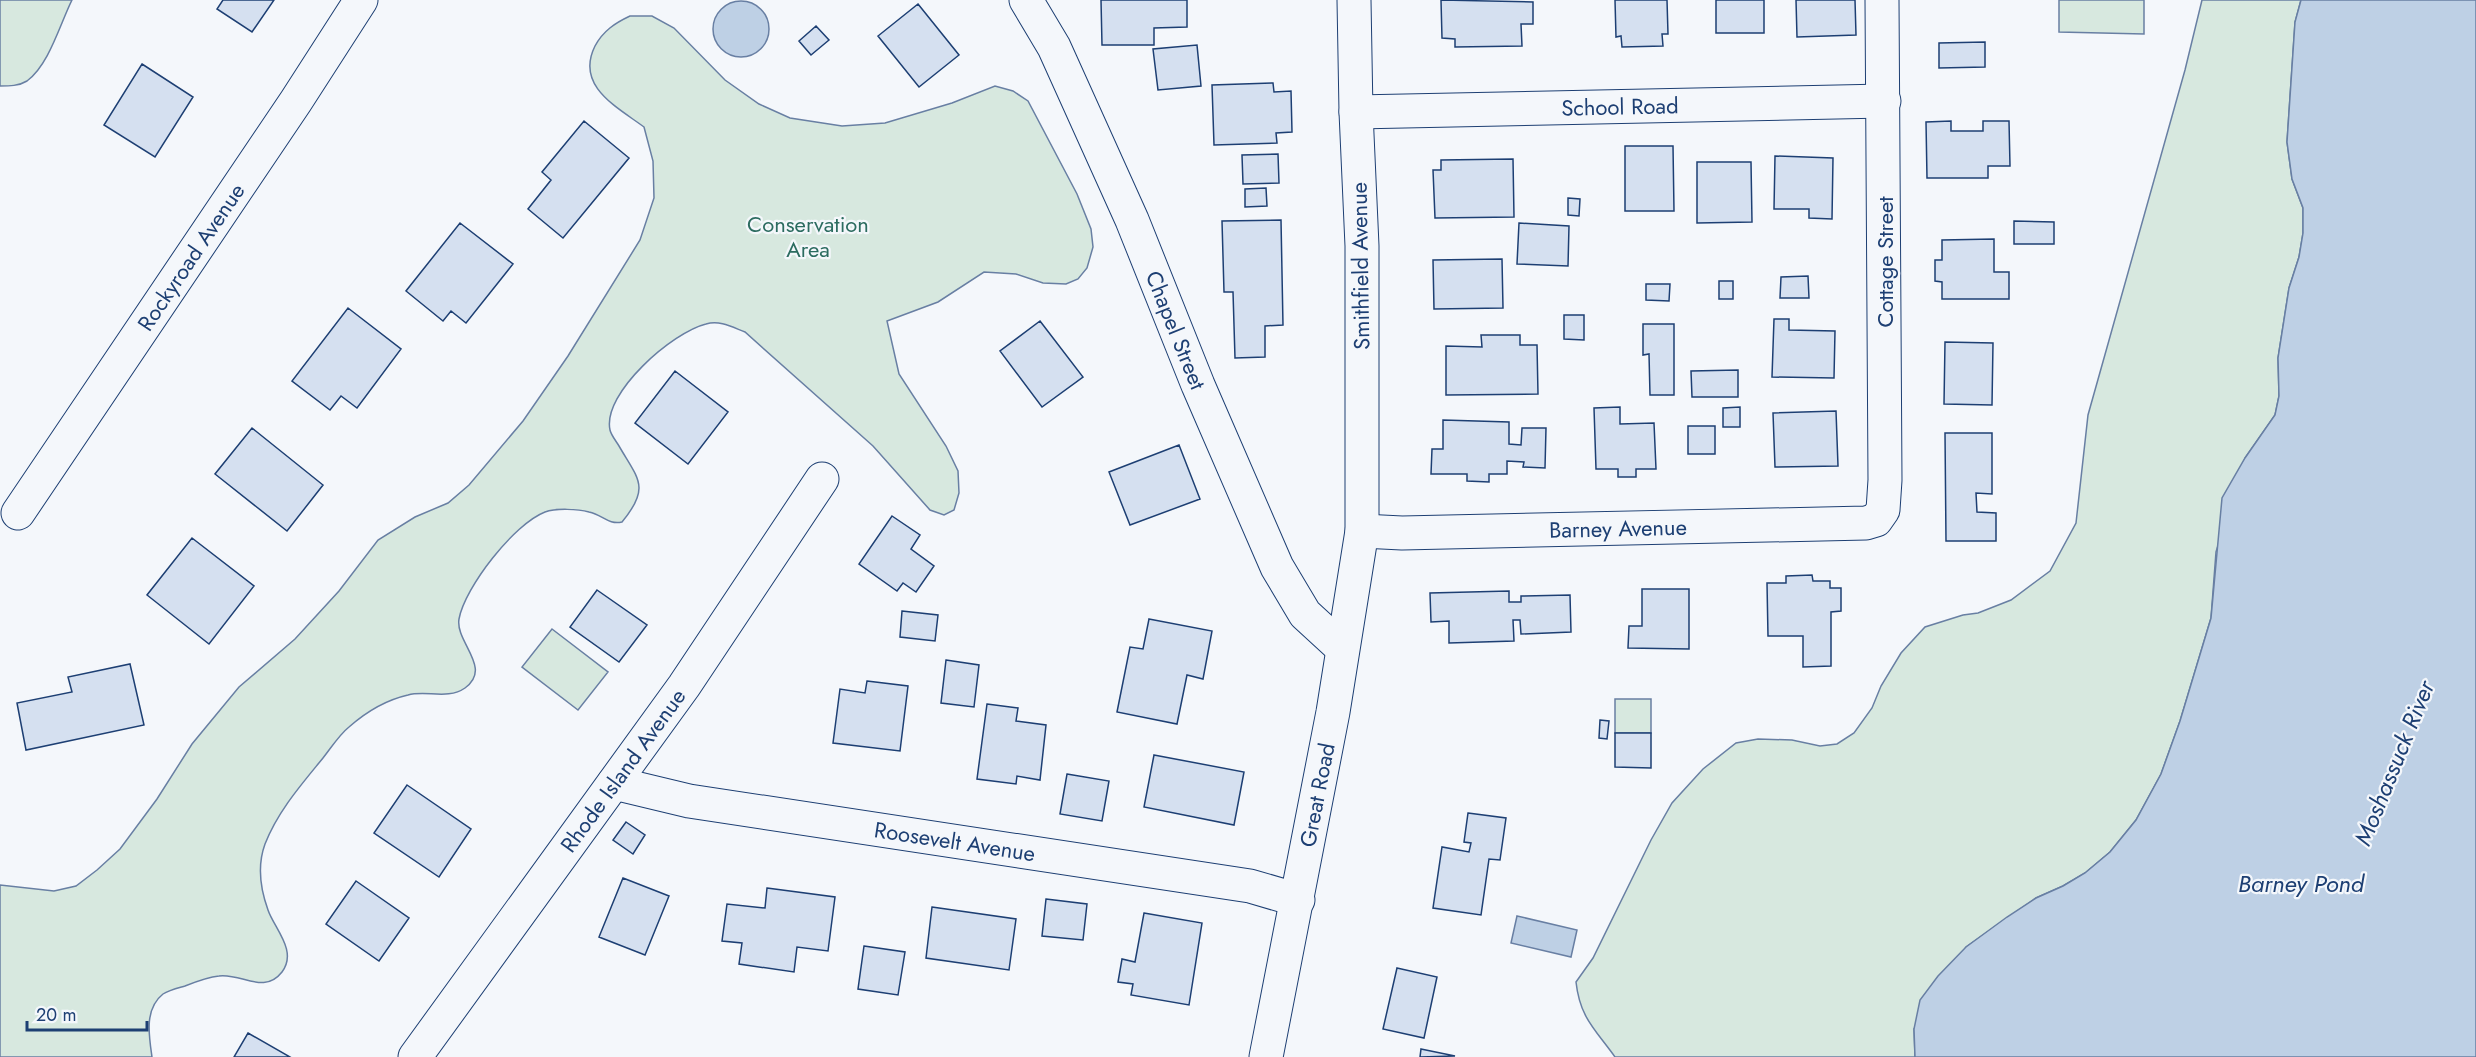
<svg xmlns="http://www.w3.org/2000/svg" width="2476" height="1057" font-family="Jost,sans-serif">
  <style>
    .green { fill: #d7e8df; stroke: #687fa3; stroke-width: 1.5 }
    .water { fill: #bed0e5; stroke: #687fa3; stroke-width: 1.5 }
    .building { fill: #d5e0f0; stroke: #1d3f73; stroke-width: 1.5 }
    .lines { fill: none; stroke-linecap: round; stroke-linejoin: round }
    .minor-casing { stroke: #1d3f73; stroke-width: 35 }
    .major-casing { stroke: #1d3f73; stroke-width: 35 }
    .minor { stroke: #f4f7fb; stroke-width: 33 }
    .major { stroke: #f4f7fb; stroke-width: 33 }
    .labels { text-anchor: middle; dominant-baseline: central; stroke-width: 4.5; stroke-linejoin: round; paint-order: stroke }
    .street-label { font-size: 22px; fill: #1d3f73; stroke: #f4f7fb }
    .park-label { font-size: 22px; fill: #2c6c60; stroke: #f4f7fb }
    .water-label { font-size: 24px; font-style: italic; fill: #1d3f73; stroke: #f4f7fb }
  </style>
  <rect width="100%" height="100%" fill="#f4f7fb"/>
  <path class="green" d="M0 0H72C60 24 49 65 27 81 19 86 9 86 0 86Z
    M2059 0H2144V34L2059 32Z
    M2202 0H2301L2295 22 2287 142 2292 179 2303 208V233L2299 257 2289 288 2278 358 2279 396 2275 415 2245 458 2216 552 2211 618 2180 721 2161 774 2136 820 2110 852 2085 873 2063 886 2036 898 1966 947 1914 1029 1915 1057H1615C1595 1029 1580 1018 1576 982L1593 958 1651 840 1672 803 1703 769 1736 743 1758 739 1792 740 1820 746 1837 744 1854 733 1872 708 1881 686 1901 653 1925 627 1963 615 1978 613 2011 600 2050 571 2076 523 2088 415 2185 70Z
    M630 16H652L674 28 725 80 759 104 790 118 842 126 885 123 952 103 995 86 1013 91 1028 101 1077 194 1091 229 1093 247 1087 268 1078 279 1066 284 1043 283 1016 274 984 272 938 302 887 321 899 374 946 446 958 471 959 493 954 510 944 515 930 510 873 446 745 332C732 327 720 320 706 324 673 332 602 393 610 430 611 435 616 441 619 446 638 479 651 487 622 522 608 525 603 515 589 512 578 509 556 508 545 512 514 524 465 587 459 619 455 642 493 668 465 688 448 700 426 690 408 695 386 700 366 712 349 727 339 735 331 748 323 758 301 785 278 811 265 844 257 866 260 888 268 910 274 928 298 951 282 972 264 995 242 973 219 976 208 977 195 982 185 986 178 988 169 990 163 994 144 1009 149 1036 152 1057H0V885L54 891 76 886 97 870 120 849 157 799 192 744 239 687 295 639 339 591 378 540 415 517 448 503 469 485 523 421 568 356 640 240 654 198 653 161 644 127C617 107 575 86 595 46 603 31 615 23 630 16Z
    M552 629 608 672 578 710 522 667Z
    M1615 699H1651V733H1615Z"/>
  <path class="water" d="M2301 0H2476V1057H1915L1914 1029 1920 1000 1938 976 1966 947 2007 917 2036 898 2063 886 2085 873 2110 852 2136 820 2161 774 2180 721 2211 618 2222 498 2245 458 2275 415 2279 396 2278 358 2289 288 2299 257 2303 233V208L2292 179 2287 142 2295 22Z
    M713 29a28 28 0 1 1 56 0a28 28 0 1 1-56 0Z
    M1517 916 1577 930 1571 957 1511 943Z"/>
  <path class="building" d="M223 0H274L252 32 217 9Z
    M1101 0H1187V27L1154 28V45H1102Z
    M1441 0 1533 2V24H1521L1522 46 1455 47V39L1442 38Z
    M1615 0H1667L1668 34H1662L1663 46 1622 47 1621 36 1616 37Z
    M1716 0H1764V33H1716Z
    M1796 0H1855L1856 35 1797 37Z
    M918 4 959 55 919 87 878 36Z
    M816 26 829 40 811 55 799 41Z
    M1985 42V67L1939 68V43Z
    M1197 45 1201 86 1158 90 1153 49Z
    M142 64 193 97 155 157 104 125Z
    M1273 83 1274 92 1291 91 1292 132 1276 133 1277 143 1214 145 1212 85Z
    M584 121 629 158 563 238 528 209 551 180 542 172Z
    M1951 121V131H1983V121H2009L2010 166H1988V178H1927L1926 122Z
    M1625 146H1673L1674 211H1625Z
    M1278 154 1279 183 1243 184 1242 155Z
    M1775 156 1833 158 1832 219 1809 218V209H1774Z
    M1513 159 1514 217 1435 218 1433 170H1441V160Z
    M1697 162H1751L1752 222 1697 223Z
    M1266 188 1267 206 1245 207V189Z
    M1568 198 1580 199 1579 216 1568 215Z
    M1281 220 1283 325 1265 326V357L1235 358 1233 292H1224L1222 221Z
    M2014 221 2054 222V244H2014Z
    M460 223 513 264 466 323 451 311 443 321 406 291Z
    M1519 223 1569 226 1568 266 1517 264Z
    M1994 239V272H2009V299H1942V282L1935 281V260H1942V240Z
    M1502 259 1503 308 1434 309 1433 260Z
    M1808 276 1809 298H1780L1781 277Z
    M1719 281H1733V299H1719Z
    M1646 284H1670L1669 301 1646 300Z
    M348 308 401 349 357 408 341 396 330 410 292 381Z
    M1564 315H1584V340L1564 339Z
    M1774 319H1789V330L1835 331 1834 378 1772 377Z
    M1040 321 1083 377 1042 407 1000 351Z
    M1643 324H1674V395H1650L1649 354 1643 355Z
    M1481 335H1520V345H1537L1538 394 1446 395V346L1482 347Z
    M1945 342 1993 343 1992 405 1944 404Z
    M1738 370V397H1692L1691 371Z
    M675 371 728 412 688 464 635 423Z
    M1620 407V424L1654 423 1656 469H1636V477H1618V469H1596L1594 408Z
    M1740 407V427H1723V408Z
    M1836 411 1838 466 1775 467 1773 413Z
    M1443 420 1509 422V444L1521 445 1522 428H1546L1545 468 1523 467 1524 462 1507 461V474H1489V482L1467 481V474H1431L1432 449H1443Z
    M1688 426H1715V454H1688Z
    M252 428 323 485 287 531 215 474Z
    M1945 433H1992V494L1976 493 1977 512 1996 513V541H1946Z
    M1179 445 1200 499 1130 525 1109 472Z
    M892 516 920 535 911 549 934 566 916 592 903 583 897 591 859 564Z
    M192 538 254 586 209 644 147 595Z
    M1812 575 1813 581H1830V588H1841V611L1831 612V666L1803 667V636H1768L1767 583H1786V576Z
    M1642 589H1689V649L1628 648 1629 626H1642Z
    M597 590 647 625 619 662 570 627Z
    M1509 591V602H1521V596L1570 595 1571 632 1521 634 1520 620H1513L1514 641 1449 643V621L1431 622 1430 593Z
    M902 611 938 615 935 641 900 637Z
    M1149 619 1212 631 1203 679 1187 675 1177 724 1117 712 1130 647 1143 649Z
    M946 660 979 665 974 707 941 703Z
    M130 664 144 725 26 750 17 703 72 692 68 677Z
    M867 681 908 686 900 751 833 743 840 689 865 693Z
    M987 704 1018 708 1016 721 1046 725 1040 780 1017 776 1016 784 977 779Z
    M1600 720 1609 721 1607 739 1599 738Z
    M1615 733H1651V768L1615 767Z
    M1154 755 1244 772 1234 825 1144 807Z
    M1067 774 1109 781 1102 821 1060 814Z
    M407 785 471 829 439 877 374 833Z
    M1468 813 1506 818 1500 860 1489 859 1481 915 1433 908 1442 847 1469 852 1471 843 1464 842Z
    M626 822 645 835 633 854 613 840Z
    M623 878 669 896 645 955 599 937Z
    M356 881 409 918 379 961 326 924Z
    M767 888 835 897 828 951 797 947 794 972 739 964 742 943 722 941 727 904 765 908Z
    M1046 899 1087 904 1083 940 1042 936Z
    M932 907 1016 919 1009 970 926 958Z
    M1144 913 1202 923 1189 1005 1131 995 1133 984 1118 982 1122 959 1135 962Z
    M864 946 905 952 898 995 858 989Z
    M1397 968 1437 977 1424 1038 1383 1029Z
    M248 1033 290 1057H234Z
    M1421 1049 1455 1056 1420 1057Z"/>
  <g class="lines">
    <g class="minor-casing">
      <g id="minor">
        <path id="s1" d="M1026 0 1054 47 1132 220 1198 385 1277 567 1305 614 1342 648"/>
        <path id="s2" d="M1356 112 1884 101"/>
        <path id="s3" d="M18 513 296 101 361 0"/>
        <path id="s4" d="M1362 531 1402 533 1866 523 1876 520 1883 510 1885 480 1882 0"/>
        <path id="s5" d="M614 783 689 801 1250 886 1298 900"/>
        <path id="s6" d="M415 1057 684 686 822 479"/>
      </g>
    </g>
    <g class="major-casing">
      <g id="major">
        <path id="s7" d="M1266 1057 1333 712 1362 531V246L1356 112 1354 0"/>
      </g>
    </g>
    <use href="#minor" class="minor"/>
    <use href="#major" class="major"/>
  </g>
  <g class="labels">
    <g class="street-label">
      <text stroke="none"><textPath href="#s2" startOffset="264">School Road</textPath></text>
      <text stroke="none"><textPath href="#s3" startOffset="309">Rockyroad Avenue</textPath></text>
      <text transform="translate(1885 262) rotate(-90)">Cottage Street</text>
      <text transform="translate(1360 266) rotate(-91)">Smithfield Avenue</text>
      <text stroke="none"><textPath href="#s1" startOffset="363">Chapel Street</textPath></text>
      <text stroke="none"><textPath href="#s4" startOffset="256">Barney Avenue</textPath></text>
      <text stroke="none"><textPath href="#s6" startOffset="354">Rhode Island Avenue</textPath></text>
      <text stroke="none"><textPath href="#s7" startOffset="267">Great Road</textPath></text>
      <text stroke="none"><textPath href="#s5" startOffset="346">Roosevelt Avenue</textPath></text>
    </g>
    <g class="park-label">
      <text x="808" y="224">Conservation<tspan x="808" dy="25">Area</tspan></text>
    </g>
    <g class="water-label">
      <text transform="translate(2394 763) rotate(-68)">Moshassuck River</text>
      <text x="2301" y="883">Barney Pond</text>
    </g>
  </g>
  <path d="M27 1021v9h120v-9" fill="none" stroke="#1d3f73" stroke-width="3"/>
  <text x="36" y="1021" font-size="18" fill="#1d3f73" stroke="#f4f7fb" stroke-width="4.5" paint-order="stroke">20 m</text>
</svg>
